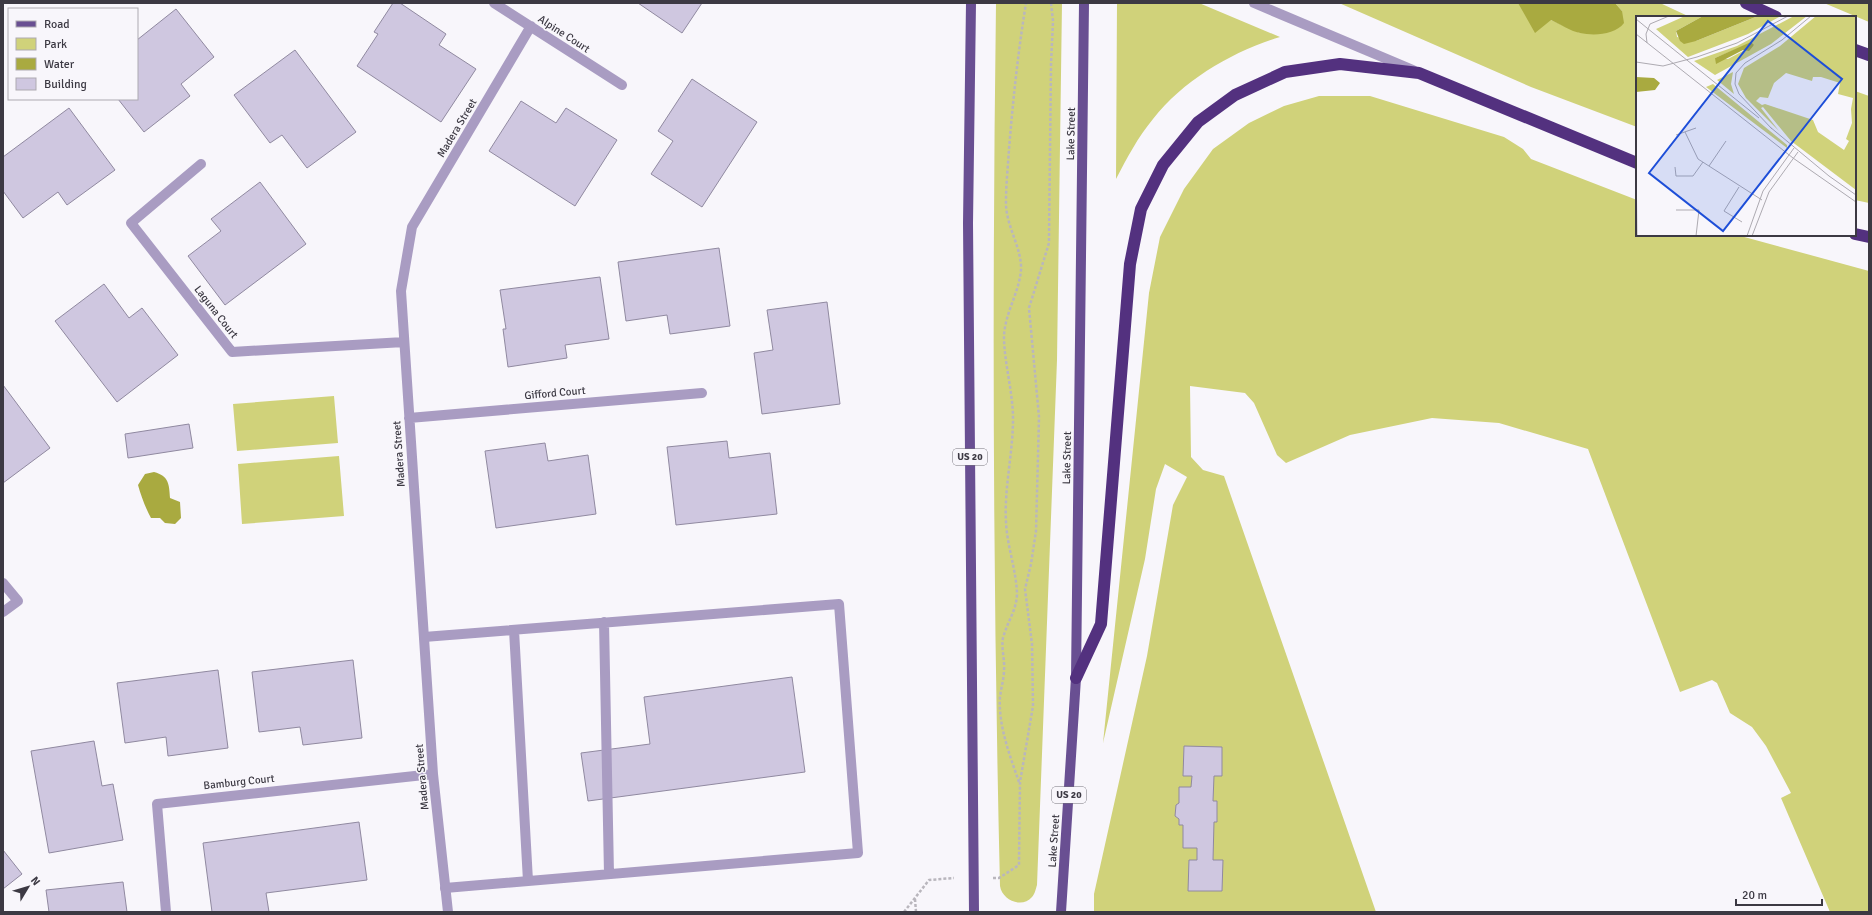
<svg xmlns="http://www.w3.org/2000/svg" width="1872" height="915" font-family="Signika,sans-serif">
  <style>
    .green { fill: #d0d27a }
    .water { fill: #a9aa40 }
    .building { fill: #cfc7e0; stroke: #9089a0 }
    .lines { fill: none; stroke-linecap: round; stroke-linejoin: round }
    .path { stroke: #b9b6bd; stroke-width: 2.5; stroke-dasharray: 3 2; stroke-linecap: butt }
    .lane { stroke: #a99cc2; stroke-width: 10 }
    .street { stroke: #a99cc2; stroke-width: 10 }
    .primary { stroke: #694f92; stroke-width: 10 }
    .highway { stroke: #53317f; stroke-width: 12 }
    .labels { text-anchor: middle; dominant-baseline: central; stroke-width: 3; stroke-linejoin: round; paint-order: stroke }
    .shield { fill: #f8f6fb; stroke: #74727a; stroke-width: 1 }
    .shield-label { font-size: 10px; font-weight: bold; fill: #3c3943 }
    .street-label { font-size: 11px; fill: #3c3943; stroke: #f8f6fb }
    .inset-road { fill: none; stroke: #adaab1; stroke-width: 1 }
    .view { fill: #1d4ed8; fill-opacity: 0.15; stroke: #1d4ed8; stroke-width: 2 }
    .inset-edge { fill: none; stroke: #3c3943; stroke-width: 2 }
  </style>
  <rect width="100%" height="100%" fill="#f8f6fb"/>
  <path class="green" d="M996 3H1062L1057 360 1037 885C1036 888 1035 894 1032 897 1022 909 1002 900 1000 886 993 592 992 297 996 3Z
    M1117 3H1199L1280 37C1232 52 1185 79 1153 119 1138 137 1127 158 1116 179Z
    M1339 3H1518L1522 7 1580 33 1622 11 1615 3H1660L1690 17H1637V127L1531 87Z
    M1824 3H1869V22Z
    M1855 91 1869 96V203L1855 200Z
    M1319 96H1370L1504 137 1523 149 1531 159 1637 200V235H1737L1869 271V912H1830L1781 798 1791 793 1766 746 1752 727 1730 713 1717 683 1712 680 1680 692 1588 449 1499 423 1432 418 1350 435 1286 463 1277 455 1254 403 1245 393 1190 386 1191 457 1203 470 1224 476 1376 912H1094V894L1147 656 1173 505 1187 477 1165 464 1156 489 1145 559 1103 743 1149 293 1160 237 1184 189 1213 149 1249 123 1284 106Z
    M334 396 338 443 237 451 233 404Z
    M339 456 344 516 242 524 238 464Z"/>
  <path class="water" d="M1518 3H1615L1622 11 1624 23C1615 35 1594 36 1580 33 1570 31 1560 24 1551 20L1535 33Z
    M154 472C169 476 169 484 170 498L180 502 181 518 175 524 165 523 160 518H151C146 509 141 496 138 485L145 474Z"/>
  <path class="building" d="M393 3H400L446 34 439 45 476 69 441 122 357 66 378 34 374 32Z
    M638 3H702L682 33Z
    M176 9 214 57 181 84 190 96 144 132 118 99H137V40Z
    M295 50 356 132 307 168 282 135 270 143 234 95Z
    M692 79 757 122 702 207 651 174 673 141 658 131Z
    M521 101 556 123 566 108 617 140 575 206 489 151Z
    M69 108 115 170 67 205 58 192 23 218 3 191V157Z
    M260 182 306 244 225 305 188 256 221 231 211 219Z
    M719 248 730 326 670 334 667 315 626 321 618 262Z
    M600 277 609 339 565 345 567 358 508 367 503 329H506L500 290Z
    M104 284 129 318 142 308 178 355 117 402 55 321Z
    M827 302 840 404 762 414 754 353 773 350 767 310Z
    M3 385 50 448 3 483Z
    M189 424 193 448 128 458 125 434Z
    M727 441 729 458 770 453 777 514 676 525 667 447Z
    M545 443 548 461 588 455 596 514 496 528 485 451Z
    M353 660 362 738 303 745 300 727 259 732 252 672Z
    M218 670 228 748 168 756 166 737 125 743 117 683Z
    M792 677 805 772 588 801 581 753 650 744 644 697Z
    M94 741 102 786 113 784 123 840 49 853 31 751Z
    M1184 746 1222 747V776H1214L1213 801H1217V822H1214L1213 860H1223L1222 891H1188L1189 860H1197V848H1183V825H1179V819L1175 816 1176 805 1179 803V787H1191L1192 776H1183Z
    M359 822 367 880 266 893 269 912H212L203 843Z
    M3 850 22 874 3 889Z
    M123 882 127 912H49L46 890Z"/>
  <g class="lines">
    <path class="path" d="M1019 782C1010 756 998 725 1000 697 1001 688 1004 679 1004 670 1005 659 1001 649 1003 638 1007 622 1017 610 1017 593 1016 569 1007 546 1006 522 1004 488 1013 453 1013 419 1013 391 1004 363 1004 336 1005 313 1019 293 1021 270 1022 247 1005 225 1006 201 1006 184 1008 166 1009 149 1013 100 1018 52 1026 3
      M993 878H999L1019 865 1020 782 1033 706 1032 644 1025 589 1031 564 1036 531 1039 417 1029 308 1049 243 1051 64 1053 21 1051 3
      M915 899 916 912
      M904 912 929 880 954 878"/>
    <path class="lane" d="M1254 3 1413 70
      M604 622 609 874
      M514 630 528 881
      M424 637 839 604 858 853 445 888"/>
    <path class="street" d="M494 3 622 85
      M201 164 131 223 232 352 404 342
      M409 418 702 393
      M3 583 18 601 3 612
      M166 912 157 804 433 774
      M448 912 433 774 401 291 412 227 531 26"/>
    <path class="primary" d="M971 3 968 223 974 912
      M1061 912 1076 678 1084 3"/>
    <path class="highway" d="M1746 3 1776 17
      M1855 50 1869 55
      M1855 234 1869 237
      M1076 678 1101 624 1130 264 1141 209 1163 165 1198 122 1235 95 1285 72 1340 64 1419 73 1637 163"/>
  </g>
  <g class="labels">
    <g class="shield">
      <rect x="953" y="449" width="34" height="16" rx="3"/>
      <rect x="1052" y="787" width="34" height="16" rx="3"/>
    </g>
    <g class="shield-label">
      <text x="970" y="457">US 20</text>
      <text x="1069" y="795">US 20</text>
    </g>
    <g class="street-label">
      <text transform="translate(564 34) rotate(33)">Alpine Court</text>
      <text transform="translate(457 128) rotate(-59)">Madera Street</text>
      <text transform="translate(1071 134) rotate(-89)">Lake Street</text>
      <text transform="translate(216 312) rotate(52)">Laguna Court</text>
      <text transform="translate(555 393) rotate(-5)">Gifford Court</text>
      <text transform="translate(399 454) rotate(-94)">Madera Street</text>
      <text transform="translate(1067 458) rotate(-89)">Lake Street</text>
      <text transform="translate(422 777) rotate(-95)">Madera Street</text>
      <text transform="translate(239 782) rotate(-6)">Bamburg Court</text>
      <text transform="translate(1054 841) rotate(-86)">Lake Street</text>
    </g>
  </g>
  <g transform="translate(1636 16)">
    <rect width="220" height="220" fill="#f8f6fb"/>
    <path d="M49 0H67L40 15 41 21 60 25 122 0H145L112 18 52 41 20 13ZM158 0H171L135 28 79 59 58 45 101 30ZM118 29 92 43 79 42 108 30ZM180 0H220V174L155 125 127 91 125 92 143 115 110 82 102 68 108 52 144 30ZM150 57 176 65 177 61H185L204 67 202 78 217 82 215 93 216 107 210 123 213 125 208 134 182 116 177 104 129 88 126 89 120 85 124 81 132 82 138 67ZM97 56 95 68 98 78 81 64ZM77 68 151 129V132L70 71Z" fill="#d0d27a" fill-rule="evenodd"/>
    <path d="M67 0H122L60 25 48 28 44 25 40 15ZM115 26 118 29 113 35 107 34 80 48 79 42ZM0 61 18 62 24 67 19 74 0 76Z" fill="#a9aa40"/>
    <path class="inset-road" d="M0 3 11 12M11 12 123 102M0 18 157 142 220 186M11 27 10 18 14 8 33 0M0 46 27 50 61 41 101 27 152 0M134 111 193 160 220 179M136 113 103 78 99 68 100 57 109 47 146 24 175 0M49 116 62 143 126 184M40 119 60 112M0 146 1 220M73 150 90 125M39 151 40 160H57L67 146M103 171 88 195 106 206M40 194H63L60 220M111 220 127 175 158 132M116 220 133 176 162 136"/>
    <path class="view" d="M132 5 206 63 87 215 13 157Z"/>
    <rect width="220" height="220" class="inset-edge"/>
  </g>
  <rect width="1872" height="915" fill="none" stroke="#3c3943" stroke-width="8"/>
  <rect x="8" y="8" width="130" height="92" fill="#f8f6fb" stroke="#adaab1"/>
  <rect x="16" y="21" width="20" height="6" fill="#694f92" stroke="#adaab1"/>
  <text x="44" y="28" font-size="12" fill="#3c3943">Road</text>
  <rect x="16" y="38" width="20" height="12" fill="#d0d27a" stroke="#adaab1"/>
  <text x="44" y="48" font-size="12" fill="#3c3943">Park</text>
  <rect x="16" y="58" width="20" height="12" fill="#a9aa40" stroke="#adaab1"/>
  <text x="44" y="68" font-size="12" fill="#3c3943">Water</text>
  <rect x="16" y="78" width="20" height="12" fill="#cfc7e0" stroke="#adaab1"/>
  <text x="44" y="88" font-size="12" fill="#3c3943">Building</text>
  <g transform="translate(28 887) rotate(52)" stroke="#f8f6fb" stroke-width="3" paint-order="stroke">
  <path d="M0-3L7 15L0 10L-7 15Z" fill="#3c3943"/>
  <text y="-6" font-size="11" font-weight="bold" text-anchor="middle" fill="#3c3943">N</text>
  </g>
  <path d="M1736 899v6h86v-6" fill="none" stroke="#3c3943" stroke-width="2"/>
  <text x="1742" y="899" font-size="12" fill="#3c3943" stroke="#f8f6fb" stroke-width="3" paint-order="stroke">20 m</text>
</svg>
